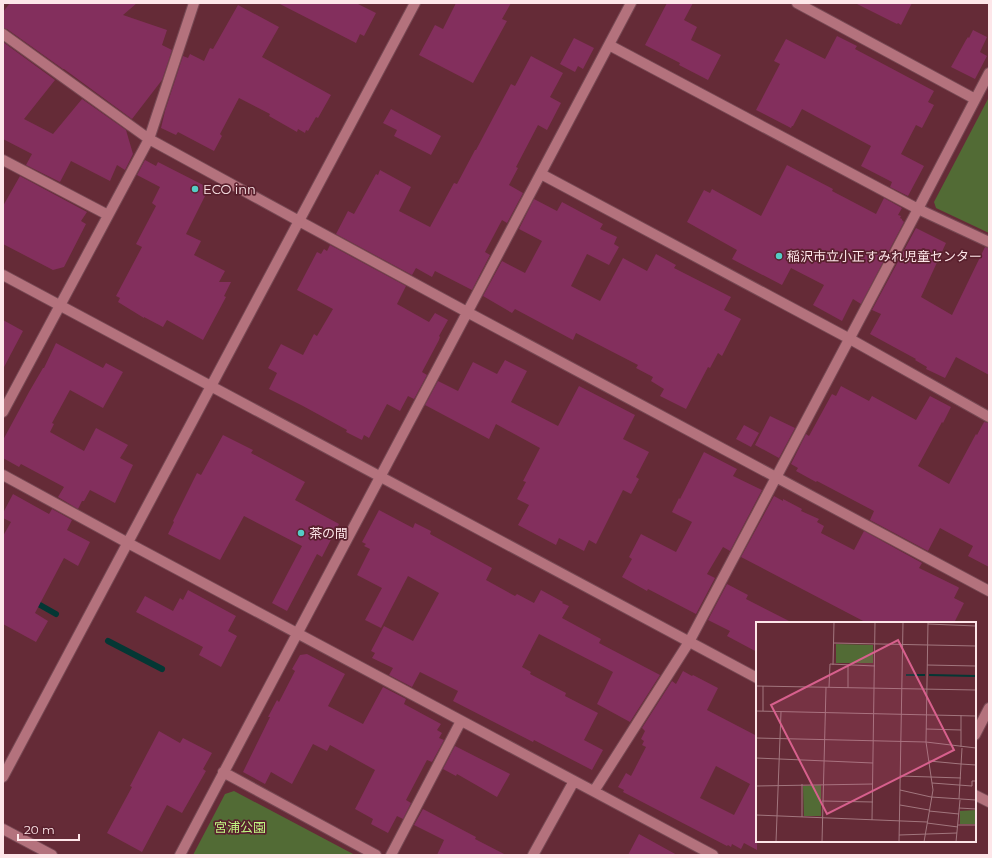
<svg xmlns="http://www.w3.org/2000/svg" width="992" height="858" font-family="Montserrat,'Noto Sans JP',sans-serif">
  <style>
    .green { fill: #526b35 }
    .lines { fill: none; stroke-linecap: round; stroke-linejoin: round }
    .stream { stroke: #043734; stroke-width: 6 }
    .building { fill: #832f5d; fill-rule: evenodd }
    .minor-casing { stroke: #764853; stroke-width: 12 }
    .minor { stroke: #b4727d; stroke-width: 10 }
    .poi-dot { fill: #54cdc6; stroke: #59202d; stroke-width: 1.5 }
    .labels { text-anchor: middle; dominant-baseline: central; stroke-width: 3.5; stroke-linejoin: round; paint-order: stroke }
    .poi-label { font-size: 13px; fill: #fde6e9; stroke: #59202d; text-anchor: start }
    .park-label { font-size: 13px; fill: #c0f682; stroke: #59202d }
    .inset-river { fill: none; stroke: #043734; stroke-width: 2 }
    .inset-road { fill: none; stroke: #a2767e; stroke-width: 1 }
    .view { fill: #d7608d; fill-opacity: 0.15; stroke: #d7608d; stroke-width: 2 }
    .inset-edge { fill: none; stroke: #fde6e9; stroke-width: 2 }
  </style>
  <rect width="100%" height="100%" fill="#652b37"/>
  <path class="green" d="M989 97V233L936 208 934 202Z
    M234 791 355 855H193L225 794Z"/>
  <g class="lines">
    <path class="stream" d="M33 601 56 614
      M108 641 162 669"/>
  </g>
  <path class="building" d="M10 3H137L123 15 167 30 162 45 172 50 162 80 132 119 64 69H63L7 29 3 28V12Z
    M278 3H356L376 13 364 36 360 34 356 43Z
    M456 3H511L502 19 507 21 473 83 419 55 435 25 443 29Z
    M667 3H693L684 20 697 27 691 40 721 55 708 80 679 65 680 63 645 45Z
    M855 3H912L901 25 898 23 897 24Z
    M238 5 279 27 262 57 331 95 318 118 316 117 308 131 306 130 305 133 298 129 297 132 269 116 270 114 239 98 220 134 222 136 214 151 178 132 176 135 161 128 165 111 183 56 188 58 190 54 204 61 210 48 213 49Z
    M973 30 987 37 980 52 987 56 975 79 951 67 966 40 968 37 969 38Z
    M837 36 857 46 855 49 934 91 928 102 934 105 922 128 916 125 901 154 924 166 908 196 890 187 892 182 861 166 871 146 802 109 793 126H792L791 128 756 110 780 64 774 61 786 39 825 59Z
    M574 38 594 48 583 69 578 66 575 72 560 64Z
    M3 42 55 80 24 119 53 134 82 99 126 130 133 154 125 170 117 165 110 181 71 161 60 182 26 165 32 154 3 139Z
    M531 56 563 73 550 97 561 103 547 130 538 125 516 167 518 168 509 185 523 193 507 223 502 220 485 252 490 255 472 290 435 271 432 277 416 268 412 275 336 234 348 211 354 214 376 174 378 175 380 170 411 187 399 211 430 227 454 183 457 184 475 150H476L511 84 515 86Z
    M391 109 441 136 431 155 394 136 397 130 383 123Z
    M145 160 156 166 158 162 209 188 186 234 201 241 194 255 225 271 219 282H231L224 296 226 297 203 340 167 320 163 327 144 317V318L118 302 120 298 116 296 142 247 136 244 156 206 152 203 160 187 137 175Z
    M787 165 833 189 832 191 876 214 884 198 902 208 898 215 901 216 900 218 902 219V220L904 222 861 304 853 299 842 321 813 305 824 285 791 268 782 285 732 259 737 250 687 222 704 190 710 193 712 189 761 216Z
    M20 176 87 212 81 221 86 224 64 267 53 270 3 244V206Z
    M534 199 557 211 562 202 603 224 600 229 617 237 614 244 619 247 609 265 587 254 571 286 600 301 623 258 647 271 656 254 676 265 674 268 731 297 724 310 741 319 722 356 718 353 710 368 708 367 686 409 660 396 664 389 651 381 653 377 636 368 638 365 576 333 573 340 515 309 512 313 483 296 502 261 525 273 542 241 519 229Z
    M916 228 946 243 921 297 952 315 985 247 989 248V375L956 357 945 378 926 369 927 367 915 360 916 359 870 334 881 314 872 310Z
    M330 245 406 286 397 304 429 322 435 313 448 320 439 336 440 337 439 340 422 372 427 375 414 399 408 396 400 411 387 404 369 438 364 435 362 440 346 432 347 430 303 406 269 389 277 373 268 368 281 344 303 355 314 334 317 336 333 309 297 290 317 252 321 254 324 249 327 251Z
    M3 320 23 331 3 369Z
    M56 343 103 368 106 363 123 372 103 408 70 390 52 423 54 424 50 432 84 451 96 428 128 445 120 458 133 465 115 503 90 490 84 501H82L78 509 58 497 64 487 21 464 19 467 3 458V440L29 392 43 368H44Z
    M505 360 527 371 511 402 558 426 579 386 635 415 623 439 649 452 636 477 639 479 631 494 623 490 596 544 589 540 584 551 559 538 556 545 518 525 529 505 517 499 526 482 523 481 540 448 496 424 489 439 425 405 438 381 458 391 473 362 497 374Z
    M841 386 869 401 872 396 916 420 930 396 951 407 943 423 942 422 918 466 949 484 976 434 977 435 984 422 989 423V567L968 556 973 546 940 528 928 551 870 520 874 511 817 481 816 482 796 471 798 468 791 464 806 434 809 436 832 394 836 396Z
    M770 416 795 428 779 458 755 445Z
    M744 425 759 433 751 447 736 439Z
    M223 435 253 450 251 453 305 482 295 500 339 524 322 557 317 554 287 611 272 603 302 546 244 516 220 560 168 534 174 522 173 521 197 473 201 475Z
    M704 452 737 469 733 476 762 490 730 551 723 547 707 574 715 578 696 614 648 589 647 591 622 577 632 559 629 557 641 534 676 552 692 522 672 512 679 498 680 499Z
    M13 494 49 514 52 509 72 520 67 530 90 542 78 566 64 558 35 613 48 621 36 642 3 624V536L11 522 3 518V513Z
    M774 496 783 501V499L802 509 801 511 819 519 817 522 824 526 821 533 854 550 864 531 922 563 919 568 958 587 959 588 954 598 964 603 954 623H867L741 557Z
    M379 510 413 528 415 523 431 531 430 534 492 568 486 580 515 596 517 594 534 603 541 590 563 602 562 603 569 606 562 618 601 639 599 643 660 675 630 722 597 704 613 672 539 634 522 667 531 672 530 674 566 693 565 696 598 713 584 740 603 750 592 770 534 740 533 742 453 701 458 691 420 672 412 687 389 675 393 668 372 658 375 653 371 651 384 626 413 641 439 593 408 576 381 628 365 620 382 588 357 575 370 549 364 546 366 544 362 542Z
    M727 584 748 595 746 599 793 623H757V652L727 636 730 631 708 620Z
    M188 590 236 616 228 631 237 636 221 667 199 655 203 647 136 612 145 596 173 611 180 598 183 600Z
    M307 654 345 674 328 706 363 724 383 687 406 699 404 704 441 724 437 730 442 733 439 738 444 740 432 762 427 760 406 800 411 803 403 819 397 816 388 833 371 824 373 819 355 809 375 770 330 745 327 751 313 744 292 784 271 772 265 784 243 772 270 717H268L277 700 279 702 295 671 292 669 300 655Z
    M683 671 692 676 693 675 718 688 707 710 757 736V850L744 843 741 849 732 844 731 847 728 845 727 846 623 792 624 790 618 787 626 773 631 776 646 747 642 745 644 741 641 739 645 731 642 728 672 681 676 684ZM716 766 750 784 734 815 700 798Z
    M159 731 180 743 183 738 212 753 203 769 206 771 182 813 167 805 142 852 107 833 132 787 130 786Z
    M455 746 510 774 497 797 457 774 456 776 443 769Z
    M423 809 476 837 475 839 506 855H437L444 840 414 825Z
    M639 834 677 855H628Z"/>
  <g class="lines">
    <g class="minor-casing">
      <path id="minor" d="M797 3 975 99
        M3 34 149 139 299 221 467 312 989 591
        M609 45 918 209 989 242
        M3 160 108 215
        M541 174 850 339 989 417
        M3 275 757 678
        M3 412 149 139 194 3
        M3 475 128 543 713 855
        M975 735 989 708
        M223 772 376 855
        M3 777 415 3
        M594 791 689 642 918 209 989 73
        M975 795 989 802
        M3 829 52 855
        M180 855 631 3
        M391 855 461 721
        M533 855 574 781"/>
    </g>
    <use href="#minor" class="minor"/>
  </g>
  <g class="poi-dot">
    <circle cx="195" cy="189" r="4"/>
    <circle cx="779" cy="256" r="4"/>
    <circle cx="301" cy="533" r="4"/>
  </g>
  <g class="labels">
    <g class="poi-label">
      <text x="203" y="189">ECO inn</text>
      <text x="787" y="256">稲沢市立小正すみれ児童センター</text>
      <text x="309" y="533">茶の間</text>
    </g>
    <g class="park-label">
      <text x="240" y="827">宮浦公園</text>
    </g>
  </g>
  <g transform="translate(756 622)">
    <rect width="220" height="220" fill="#652b37"/>
    <path d="M80 22 117 23V41H80ZM65 163V194H48L47 164ZM220 188V202H204V189Z" fill="#526b35"/>
    <path class="inset-river" d="M150 53H169M173 53 219 54"/>
    <path class="inset-road" d="M172 2 220 4M78 21 220 24M77 43 78 0M171 43 220 44M0 64 220 68M73 65 74 42 119 44M92 66V43M0 89 220 94M7 89V64M170 107 205 108M0 116 170 120 220 126M205 125V93M0 136 117 141M173 139 205 142M205 142 220 143M144 154 205 156M176 161 216 164V159H220M0 164 117 162M144 168 175 175 220 178M203 177 206 126M66 179 117 180M144 183 173 188M203 186 220 187M173 189 203 192M0 193 171 200M46 195V162M116 198 119 0M171 201 202 205M202 203H220M143 213 201 211M20 220 25 90M66 220 70 65M143 220 147 0M168 220 177 168 170 120 172 0M200 220 204 178"/>
    <path class="view" d="M142 18 198 128 71 192 15 83Z"/>
    <rect width="220" height="220" class="inset-edge"/>
  </g>
  <rect width="992" height="858" fill="none" stroke="#fde6e9" stroke-width="8"/>
  <path d="M18 834v6h61v-6" fill="none" stroke="#fde6e9" stroke-width="2"/>
  <text x="24" y="834" font-size="12" fill="#fde6e9" stroke="#59202d" stroke-width="3" paint-order="stroke">20 m</text>
</svg>
